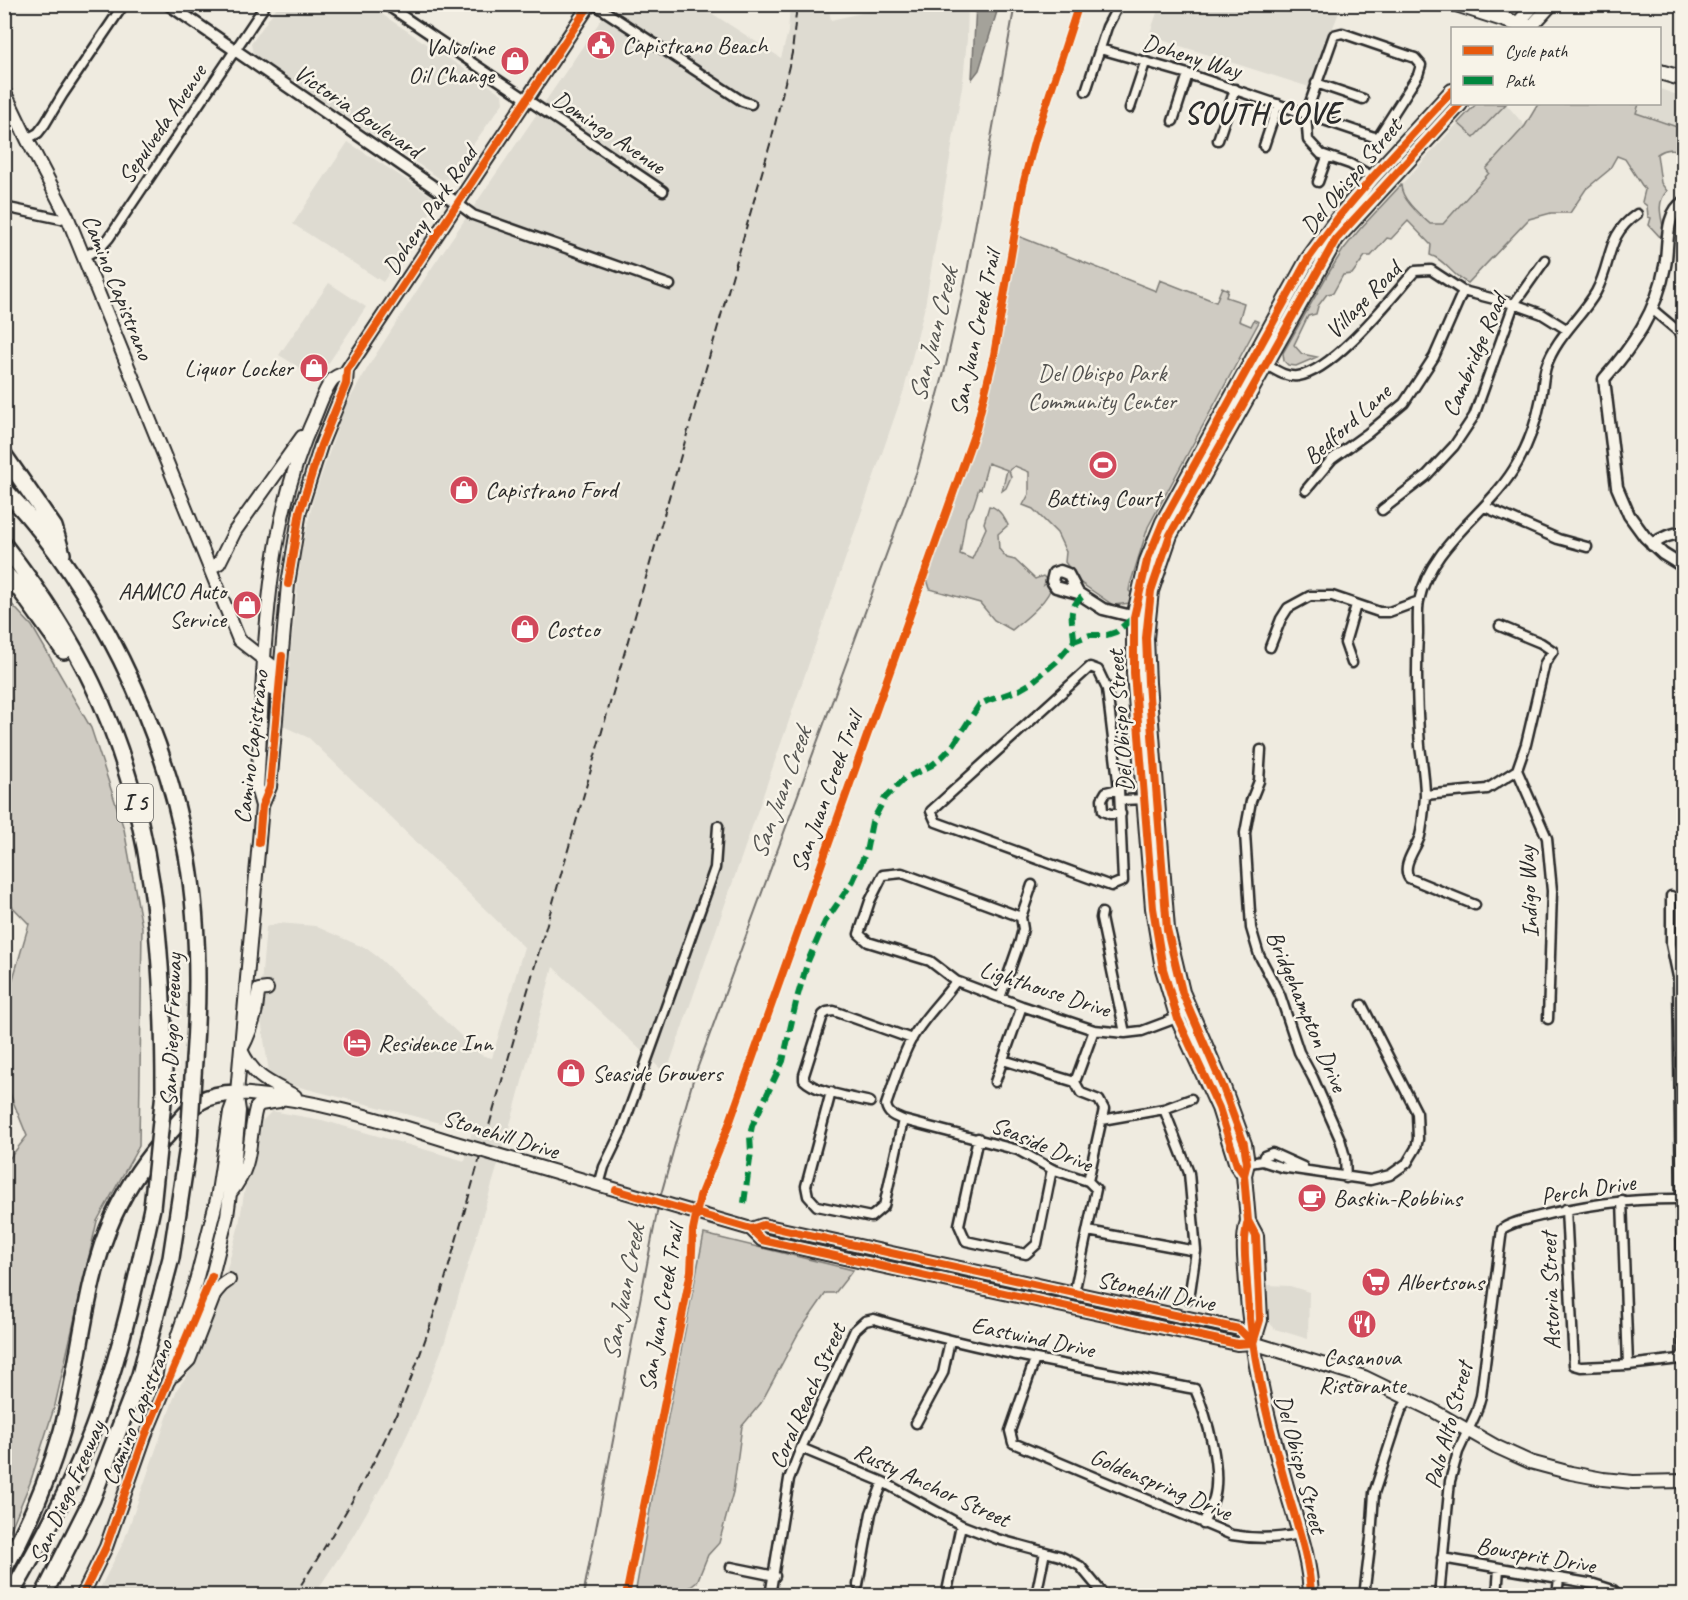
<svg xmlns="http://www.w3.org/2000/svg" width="1688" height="1600" font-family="Caveat,sans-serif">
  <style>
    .built { fill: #dedbd1 }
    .green { fill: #cfcbc2; stroke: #7d7b76; stroke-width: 1.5 }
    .water { fill: #a4a29a; stroke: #74726e; stroke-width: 1.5 }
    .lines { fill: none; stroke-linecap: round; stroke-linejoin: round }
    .stream { stroke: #74726e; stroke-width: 2 }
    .minor-casing { stroke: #2b2b2b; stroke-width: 13 }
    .tertiary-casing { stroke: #2b2b2b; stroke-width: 15 }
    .secondary-casing { stroke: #2b2b2b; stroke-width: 16 }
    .primary-casing { stroke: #2b2b2b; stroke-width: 18 }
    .trunk-casing { stroke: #2b2b2b; stroke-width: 18 }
    .motorway-casing { stroke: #2b2b2b; stroke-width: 20 }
    .minor { stroke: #f7f3e8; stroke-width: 8 }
    .tertiary { stroke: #f7f3e8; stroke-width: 10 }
    .secondary { stroke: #f7f3e8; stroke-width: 12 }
    .primary { stroke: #f7f3e8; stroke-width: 14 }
    .trunk { stroke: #f7f3e8; stroke-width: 14 }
    .motorway { stroke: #f7f3e8; stroke-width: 15 }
    .rail { stroke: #2b2b2b; stroke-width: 2; stroke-dasharray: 9 4.5; stroke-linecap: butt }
    .secondary-bridge-casing { stroke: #2b2b2b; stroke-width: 16; stroke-linecap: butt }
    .motorway-bridge-casing { stroke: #2b2b2b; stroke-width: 20; stroke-linecap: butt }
    .secondary-bridge { stroke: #f7f3e8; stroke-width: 12 }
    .motorway-bridge { stroke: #f7f3e8; stroke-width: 15 }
    .quiet { stroke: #00873e; stroke-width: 6; stroke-dasharray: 12 6; stroke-linecap: butt }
    .cycleway-casing { stroke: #f7f3e8; stroke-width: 11 }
    .cycleway { stroke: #e8590c; stroke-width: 8 }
    .labels { text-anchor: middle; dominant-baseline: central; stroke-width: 5; stroke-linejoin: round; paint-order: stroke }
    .shield { fill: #f7f3e8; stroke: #686764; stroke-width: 1.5 }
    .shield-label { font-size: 22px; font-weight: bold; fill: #2b2b2b }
    .poi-label { font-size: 24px; fill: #2b2b2b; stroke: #f7f3e8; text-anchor: start }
    .street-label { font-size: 24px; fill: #2b2b2b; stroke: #f7f3e8 }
    .park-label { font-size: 24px; fill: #545351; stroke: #f7f3e8 }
    .water-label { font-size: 26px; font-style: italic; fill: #555552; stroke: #f7f3e8 }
    .district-label { font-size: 30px; font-weight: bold; letter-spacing: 1.5px; fill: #2b2b2b; stroke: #f7f3e8 }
  </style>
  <rect width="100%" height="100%" fill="#efebe0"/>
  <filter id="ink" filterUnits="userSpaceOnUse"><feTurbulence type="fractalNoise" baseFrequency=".0167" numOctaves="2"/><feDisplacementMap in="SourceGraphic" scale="12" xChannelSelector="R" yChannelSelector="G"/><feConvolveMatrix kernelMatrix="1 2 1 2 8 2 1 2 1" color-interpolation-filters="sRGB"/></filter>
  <g filter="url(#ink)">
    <path class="built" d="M1160 4H1342V5L1309 87 1149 36Z
      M278 5H368L502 94 503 103 449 178 442 180 253 54 251 44Z
      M611 5H699L781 58 788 32 790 5H828L831 20 896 5H968L967 39 963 81 925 306 904 390 666 1074 553 967 514 1111 445 1341 417 1414 387 1477 353 1536 314 1595 96 1596 124 1541 177 1389 189 1373 221 1291 239 1225 247 1175 259 1143 261 1122 272 1111 322 1120 465 1161 472 1131 276 1081 269 1072 259 1007 266 927 278 923 315 926 367 949 378 957 481 1055 492 1058 524 947 309 738 283 726 301 554 313 500 344 409 371 362 427 275Z
      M1660 89 1683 97V129L1636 113 1639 104H1660Z
      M1506 104 1525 126 1487 168 1490 173 1443 224H1430L1420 216 1401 191V185L1458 123 1474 137Z
      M348 142 433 197 435 206 383 282 293 224Z
      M329 283 366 307 318 379 279 355Z
      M1267 1285 1290 1286 1309 1292 1308 1339 1275 1329 1268 1321Z"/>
    <path class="green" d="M1476 104H1506L1474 137 1458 123Z
      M1538 104H1639L1636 113 1683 129V152C1675 148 1665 148 1657 154L1661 183 1667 191C1656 203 1661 216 1664 231L1660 237 1649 225 1651 218 1648 217 1647 206 1642 202 1645 190 1625 159 1617 156 1609 170 1586 189 1570 213H1551L1529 219 1468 283C1453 277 1446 260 1430 255L1431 245 1408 221 1391 239 1387 238 1371 256H1365L1352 274 1343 275 1333 293 1327 294 1318 306 1316 314 1308 316 1294 345 1302 354 1317 357 1296 366 1288 365 1284 361 1283 353 1328 274 1343 250 1360 229 1401 185C1401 199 1420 215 1430 224H1443L1489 173 1486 169 1525 126Z
      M1018 236 1156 291 1160 280 1216 302 1222 287 1228 290 1226 297 1244 303 1239 321 1251 326 1254 320 1259 322 1148 527 1130 585 1129 591 1135 596 1131 603 1113 605 1078 581 1065 562 1066 552 1057 533 1033 509 1023 505 1029 494V472L1015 466 1009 470 1011 477 1006 488 1002 491 1007 470 988 463 981 489 979 488 973 507 966 517 960 554 972 559 986 528 984 523 989 506C998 507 1004 517 1008 525L998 534 999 549 1007 558 1015 560 1035 579 1043 576 1046 579 1044 585 1049 581 1052 584C1050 600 1024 620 1012 630L994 620 980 603 930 589 927 579 975 441 998 356Z
      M5 597 32 626 91 728 124 829 142 927 139 1146 97 1221 55 1405 30 1483 5 1543V1164L27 1136 6 1084 4 1019 8 996 29 924 5 899Z
      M704 1234 853 1270 835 1293H826L799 1332 761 1403 742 1426 733 1492 719 1543 708 1555 697 1582 685 1591 635 1595 653 1493Z"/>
    <path class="water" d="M976 5H999L979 70 972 79Z"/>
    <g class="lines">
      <path class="stream" d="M660 1198 693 1080 918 468 946 365 967 272 1015 4
        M583 1596 658 1207"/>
      <g class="minor-casing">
        <path id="minor" d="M385 4 663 191
          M594 4 742 101 751 104
          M1342 33 1415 58 1421 65 1418 75 1379 136 1374 137 1306 114 1334 35Z
          M1100 49 1188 74 1306 114 1308 140 1321 154 1350 164 1373 177
          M1316 83 1363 99
          M1086 91 1107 27 1119 4
          M1130 108 1145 63
          M1173 121 1188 74
          M27 139 38 133 45 124 63 94 124 4
          M1218 140 1235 89
          M1264 146 1278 104
          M1318 182 1327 157
          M457 203 473 215 670 285
          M4 207 61 219 67 216
          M83 257 100 248 109 238 266 4
          M1653 310 1684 336
          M1263 363C1274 369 1285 378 1298 376 1334 371 1390 299 1415 271L1431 270 1463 291 1514 304 1542 314 1566 329
          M1306 490 1332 459 1368 433 1404 403 1434 357 1463 291
          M1485 507 1558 539 1587 547
          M1382 510 1426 476 1454 446 1474 416 1514 304 1545 260
          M1500 626 1541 643 1553 651 1545 663 1526 744 1517 770
          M1270 647 1281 619 1288 608 1310 596H1332L1379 612H1389L1419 601
          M1352 663 1345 643 1356 605
          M1090 667 1098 670 1107 689 1119 789 1123 881 1111 886 936 822 931 811Z
          M1261 750 1259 781 1251 801 1245 833 1251 928 1259 955 1280 995 1299 1052 1313 1078 1340 1139 1345 1157 1346 1178
          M1517 770 1547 838 1552 891 1548 1019
          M1119 789 1106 792 1102 799 1103 811 1110 814H1121
          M1425 795 1487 789 1517 770
          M1120 800 1149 799
          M1475 905 1409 878C1401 865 1416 849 1420 836 1423 824 1424 808 1425 796 1425 779 1422 762 1420 746 1417 708 1416 671 1418 633 1418 623 1417 611 1419 601 1431 543 1491 512 1518 462 1529 443 1537 419 1541 398 1543 388 1543 377 1546 367 1556 337 1581 318 1596 292 1613 261 1605 236 1637 214
          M1102 913 1101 918 1125 1033
          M1021 917 902 873 883 875 870 901 859 934 868 942 930 961 956 981 1022 1006 1094 1030 1125 1033 1142 1031 1182 1016
          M956 981C942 1001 923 1018 911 1040 900 1060 894 1083 886 1105 888 1115 894 1116 903 1120L1018 1150 1052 1169 1088 1181 1096 1189 1074 1294
          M1000 998 1020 941 1023 929 1021 917 1032 885
          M1003 1060 1075 1082 1081 1093 1099 1100 1104 1109 1088 1181
          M995 1082 1022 1006
          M1075 1082 1094 1030
          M831 1092 806 1186 808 1196 817 1206 871 1217 884 1206 903 1120
          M870 1102C852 1097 817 1093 804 1080V1075L823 1015 827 1012 834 1011 912 1039
          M1164 1109 1189 1173 1196 1251 1189 1299
          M1102 1120 1164 1109 1191 1099
          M978 1138 959 1225 966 1241 1026 1254 1037 1244 1052 1169
          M1262 1161 1264 1156 1272 1153 1303 1167
          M1244 1164 1262 1161 1281 1167 1370 1180 1390 1175 1407 1163 1416 1148 1418 1139 1417 1113 1362 1005
          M599 1185 604 1167 621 1132 656 1035 715 868 718 826
          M1622 1200 1628 1365
          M1566 1209 1574 1365 1581 1367 1628 1365 1680 1359 1683 1353 1678 977 1671 944V896
          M1088 1231 1196 1251
          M1035 1359 1010 1431 1013 1443 1232 1535C1254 1539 1276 1539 1299 1534
          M916 1423 943 1373 950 1340
          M801 1448 883 1482 961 1525 997 1539 1060 1556 1080 1566 1105 1596
          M1442 1558 1594 1584 1613 1590 1620 1596
          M731 1567 775 1576
          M858 1585 871 1513 883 1482
          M770 1596 789 1479 801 1448 855 1330 865 1321 874 1319C979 1351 1088 1369 1195 1389 1207 1416 1222 1469 1214 1498 1211 1507 1207 1515 1203 1524
          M946 1596 961 1525
          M1036 1596 1045 1552
          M1364 1596 1371 1538 1374 1493 1401 1410 1409 1399
          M1439 1596 1450 1481 1458 1452 1476 1413 1481 1396 1502 1229C1512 1222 1524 1220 1536 1217 1585 1204 1634 1198 1684 1199
          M1497 1596 1499 1568
          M1557 1596 1559 1578"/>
      </g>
      <g class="tertiary-casing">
        <path id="tertiary" d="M168 4 457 203
          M1684 202C1664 213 1669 247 1665 266 1657 311 1633 346 1604 379L1617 487 1629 515 1645 537 1663 554 1684 567
          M1652 545C1662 537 1671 533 1684 533
          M1078 593 1068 574 1060 571 1054 573 1052 581 1056 587 1078 593 1103 609 1140 618"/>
      </g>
      <g class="secondary-casing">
        <path id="secondary" d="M1517 24 1535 4
          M1530 28 1552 4
          M4 91 27 139 67 216 239 640 271 665 272 688
          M210 568 219 563 235 531 302 437
          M262 806 257 788C265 664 262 531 315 416 320 404 325 388 333 379 336 376 342 374 345 373
          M267 989 259 990C257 997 257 1003 256 1009 253 1024 248 1037 241 1050 255 1079 269 1082 295 1096
          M237 1093C310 1098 379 1119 449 1141
          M525 1163 751 1229 762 1240 1237 1344 1253 1343 1364 1377 1432 1410 1497 1447 1530 1462 1571 1473 1603 1479 1633 1482 1684 1481
          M231 1192C255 1162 247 1142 256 1108L260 1104 279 1101
          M751 1229 763 1225 1239 1329 1253 1343
          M174 1375 189 1360 215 1293 222 1285 229 1280
          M169 1380 175 1344 196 1281 217 1199 230 1112 237 1093 262 806 270 787 288 584 300 511 321 445 346 384 347 370 590 4
          M82 1596 106 1547 145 1436 212 1276 227 1216 235 1156 239 1111 237 1097"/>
      </g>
      <g class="primary-casing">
        <path id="primary" d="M1244 1175 1237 1165 1219 1108 1178 1019 1163 969 1153 908 1134 673V617L1147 561 1163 522 1308 259 1338 218 1373 177 1452 91
          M1248 1221C1242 1243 1246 1263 1247 1285 1251 1352 1266 1415 1284 1479 1294 1517 1310 1556 1311 1596
          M1253 1343 1260 1320 1256 1236 1248 1221 1244 1175 1247 1163 1244 1144 1223 1087 1182 992 1167 929 1148 683 1146 638 1151 591 1170 535 1336 239 1460 104"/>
      </g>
      <g class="trunk-casing">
        <path id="trunk" d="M1456 4 1531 28
          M1660 72 1684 79"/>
      </g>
      <g class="motorway-casing">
        <path id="motorway" d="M4 455 54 527 62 554
          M4 489C95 585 164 725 187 855 199 923 199 991 194 1060
          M4 545C37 588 69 634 92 683 154 810 164 953 164 1092
          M4 572 18 587 64 651
          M4 1569C29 1525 48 1480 62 1431 81 1361 84 1281 114 1215 128 1185 148 1156 170 1132 193 1106 199 1094 237 1093
          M10 1596C44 1538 76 1478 98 1415 122 1347 137 1278 152 1208
          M43 1596 92 1499 140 1375 171 1258 189 1140"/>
      </g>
      <use href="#minor" class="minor"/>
      <use href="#tertiary" class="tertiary"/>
      <use href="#secondary" class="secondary"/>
      <use href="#primary" class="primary"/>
      <use href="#trunk" class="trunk"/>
      <use href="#motorway" class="motorway"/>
      <path class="rail" d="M294 1596C331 1537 368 1479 396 1415 414 1374 428 1332 442 1290L771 141 792 53 797 4"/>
      <g class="secondary-bridge-casing">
        <path id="secondary-bridge" d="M449 1141 525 1163"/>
      </g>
      <g class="motorway-bridge-casing">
        <path id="motorway-bridge" d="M189 1140 194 1060
          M152 1208 164 1092"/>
      </g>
      <use href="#secondary-bridge" class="secondary-bridge"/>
      <use href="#motorway-bridge" class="motorway-bridge"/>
      <path class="quiet" d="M1074 641C1074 622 1065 610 1082 597
        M744 1203 751 1152 750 1136 752 1126 783 1061 797 998 808 961 825 922 853 881 866 852 872 822 885 798 904 779 932 765 942 757 952 747 979 705 987 701 1019 690 1031 683 1056 662 1074 641 1090 635H1107L1116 632 1134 617"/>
      <g class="cycleway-casing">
        <path id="cycleway" d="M288 584 300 511 321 445 346 384 347 370 590 4
          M259 843 262 806 270 787 282 656
          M1244 1175 1237 1165 1219 1108 1178 1019 1163 969 1153 908 1134 673V617L1147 561 1163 522 1308 259 1338 218 1373 177 1452 91
          M616 1190 751 1229 762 1240 1237 1344 1253 1343
          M1248 1221C1242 1243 1246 1263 1247 1285 1251 1352 1266 1415 1284 1479 1294 1517 1310 1556 1311 1596
          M751 1229 763 1225 1239 1329 1253 1343
          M1253 1343 1260 1320 1256 1236 1248 1221 1244 1175 1247 1163 1244 1144 1223 1087 1182 992 1167 929 1148 683 1146 638 1151 591 1170 535 1336 239 1460 104
          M82 1596 106 1547 145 1436 212 1276
          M626 1596 691 1271 693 1230 700 1196 728 1127 976 429 994 355 1023 185 1035 139 1079 4"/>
      </g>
      <use href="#cycleway" class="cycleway"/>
    </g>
  </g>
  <defs>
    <g id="civic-disc" transform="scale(1.5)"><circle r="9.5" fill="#d1495b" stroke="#f7f3e8"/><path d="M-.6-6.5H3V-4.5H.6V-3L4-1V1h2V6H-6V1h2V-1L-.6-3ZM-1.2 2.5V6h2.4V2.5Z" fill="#fff"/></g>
    <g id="shop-disc" transform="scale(1.5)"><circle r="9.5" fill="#d1495b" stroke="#f7f3e8"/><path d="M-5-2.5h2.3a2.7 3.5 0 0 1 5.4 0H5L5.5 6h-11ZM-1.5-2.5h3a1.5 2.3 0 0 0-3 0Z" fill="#fff"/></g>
    <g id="stadium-disc" transform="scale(1.5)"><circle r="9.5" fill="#d1495b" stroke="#f7f3e8"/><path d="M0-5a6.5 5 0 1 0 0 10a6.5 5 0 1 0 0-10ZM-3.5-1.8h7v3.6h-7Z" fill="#fff"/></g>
    <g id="hotel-disc" transform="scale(1.5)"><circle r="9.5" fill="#d1495b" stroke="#f7f3e8"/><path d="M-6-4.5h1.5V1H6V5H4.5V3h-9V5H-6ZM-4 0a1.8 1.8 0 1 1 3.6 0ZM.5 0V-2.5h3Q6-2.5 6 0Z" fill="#fff"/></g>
    <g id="cafe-disc" transform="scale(1.5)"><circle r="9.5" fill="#d1495b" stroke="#f7f3e8"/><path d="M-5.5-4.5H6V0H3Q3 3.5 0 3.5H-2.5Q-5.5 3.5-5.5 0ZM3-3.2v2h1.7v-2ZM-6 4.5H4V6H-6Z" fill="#fff"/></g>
    <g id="supermarket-disc" transform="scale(1.5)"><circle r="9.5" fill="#d1495b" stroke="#f7f3e8"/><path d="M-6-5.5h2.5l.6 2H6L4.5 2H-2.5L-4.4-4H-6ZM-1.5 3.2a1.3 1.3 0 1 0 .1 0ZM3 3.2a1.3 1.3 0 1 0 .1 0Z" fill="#fff"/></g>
    <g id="restaurant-disc" transform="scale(1.5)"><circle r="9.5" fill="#d1495b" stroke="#f7f3e8"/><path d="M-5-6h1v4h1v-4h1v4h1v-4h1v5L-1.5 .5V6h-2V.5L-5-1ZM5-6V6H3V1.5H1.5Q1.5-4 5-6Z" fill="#fff"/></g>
  </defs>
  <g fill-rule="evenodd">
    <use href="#civic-disc" x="601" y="45"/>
    <use href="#shop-disc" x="515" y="61"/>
    <use href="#shop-disc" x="314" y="368"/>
    <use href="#stadium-disc" x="1103" y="465"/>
    <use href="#shop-disc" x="464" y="490"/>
    <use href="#shop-disc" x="247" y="605"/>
    <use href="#shop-disc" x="525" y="629"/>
    <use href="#hotel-disc" x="357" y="1043"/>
    <use href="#shop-disc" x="571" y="1073"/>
    <use href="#cafe-disc" x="1312" y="1198"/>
    <use href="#supermarket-disc" x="1376" y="1282"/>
    <use href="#restaurant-disc" x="1362" y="1324"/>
  </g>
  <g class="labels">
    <rect class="shield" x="117" y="784" width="36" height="38" rx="4.5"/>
    <g class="shield-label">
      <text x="135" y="803">I 5</text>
    </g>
    <g class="poi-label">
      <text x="622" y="45">Capistrano Beach</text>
      <text x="494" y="47" text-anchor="end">Valvoline<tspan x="494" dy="28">Oil Change</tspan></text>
      <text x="293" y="368" text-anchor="end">Liquor Locker</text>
      <text x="485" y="490">Capistrano Ford</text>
      <text x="1103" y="498" text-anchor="middle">Batting Court</text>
      <text x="226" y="591" text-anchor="end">AAMCO Auto<tspan x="226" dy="28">Service</tspan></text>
      <text x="546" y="629">Costco</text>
      <text x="378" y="1043">Residence Inn</text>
      <text x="592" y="1073">Seaside Growers</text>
      <text x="1333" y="1198">Baskin-Robbins</text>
      <text x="1397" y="1282">Albertsons</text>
      <text x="1362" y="1357" text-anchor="middle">Casanova<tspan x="1362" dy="28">Ristorante</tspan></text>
    </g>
    <g class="street-label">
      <text transform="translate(1192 56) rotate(17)">Doheny Way</text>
      <text transform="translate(358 111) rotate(34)">Victoria Boulevard</text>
      <text transform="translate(162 124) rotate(-56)">Sepulveda Avenue</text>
      <text transform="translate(609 132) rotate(34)">Domingo Avenue</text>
      <text transform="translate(1351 176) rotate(-50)">Del Obispo Street</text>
      <text transform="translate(430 210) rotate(-56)">Doheny Park Road</text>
      <text transform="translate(118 287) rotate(68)">Camino Capistrano</text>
      <text transform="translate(1363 300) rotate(-46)">Village Road</text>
      <text transform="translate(975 333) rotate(-78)">San Juan Creek Trail</text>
      <text transform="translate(1474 355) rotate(-67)">Cambridge Road</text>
      <text transform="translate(1347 424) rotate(-42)">Bedford Lane</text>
      <text transform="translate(1120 721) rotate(-94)">Del Obispo Street</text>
      <text transform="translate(251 747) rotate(-83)">Camino Capistrano</text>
      <text transform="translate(826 792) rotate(-70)">San Juan Creek Trail</text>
      <text transform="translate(1528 892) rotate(-93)">Indigo Way</text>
      <text transform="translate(1045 989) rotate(18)">Lighthouse Drive</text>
      <text transform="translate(1307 1011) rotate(67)">Bridgehampton Drive</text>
      <text transform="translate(171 1030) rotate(-88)">San Diego Freeway</text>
      <text transform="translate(501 1134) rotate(17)">Stonehill Drive</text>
      <text transform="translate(1042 1144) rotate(23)">Seaside Drive</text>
      <text transform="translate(1588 1189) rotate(-9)">Perch Drive</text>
      <text transform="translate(1156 1291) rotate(12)">Stonehill Drive</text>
      <text transform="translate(1550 1291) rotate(-92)">Astoria Street</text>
      <text transform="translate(661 1308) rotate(-80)">San Juan Creek Trail</text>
      <text transform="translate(1033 1337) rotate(12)">Eastwind Drive</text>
      <text transform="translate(807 1396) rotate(-66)">Coral Reach Street</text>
      <text transform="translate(137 1412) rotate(-68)">Camino Capistrano</text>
      <text transform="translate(1448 1425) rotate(-75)">Palo Alto Street</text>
      <text transform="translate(1301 1464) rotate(75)">Del Obispo Street</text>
      <text transform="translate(1161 1484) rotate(23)">Goldenspring Drive</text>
      <text transform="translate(932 1485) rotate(25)">Rusty Anchor Street</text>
      <text transform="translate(67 1492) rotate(-66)">San Diego Freeway</text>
      <text transform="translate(1536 1555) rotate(10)">Bowsprit Drive</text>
    </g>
    <g class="park-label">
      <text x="1102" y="373">Del Obispo Park<tspan x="1102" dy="28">Community Center</tspan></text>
    </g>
    <g class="water-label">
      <text transform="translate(933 335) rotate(-76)">San Juan Creek</text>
      <text transform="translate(780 793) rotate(-70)">San Juan Creek</text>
      <text transform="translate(623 1293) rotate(-79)">San Juan Creek</text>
    </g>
    <g class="district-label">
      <text x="1263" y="113">SOUTH COVE</text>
    </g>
  </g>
  <rect width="1688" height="1600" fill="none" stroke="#f7f3e8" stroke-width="24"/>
  <rect x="12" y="12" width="1664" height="1576" fill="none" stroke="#2b2b2b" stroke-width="2" filter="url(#ink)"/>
  <rect x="1451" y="27" width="210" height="78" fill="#f7f3e8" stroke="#a5a39c" stroke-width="1.5"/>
  <rect x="1463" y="46" width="30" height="9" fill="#e8590c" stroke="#a5a39c" stroke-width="1.5"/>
  <text x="1505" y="57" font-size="18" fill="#2b2b2b">Cycle path</text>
  <rect x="1463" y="76" width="30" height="9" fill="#00873e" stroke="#a5a39c" stroke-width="1.5"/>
  <text x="1505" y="87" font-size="18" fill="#2b2b2b">Path</text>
</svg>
